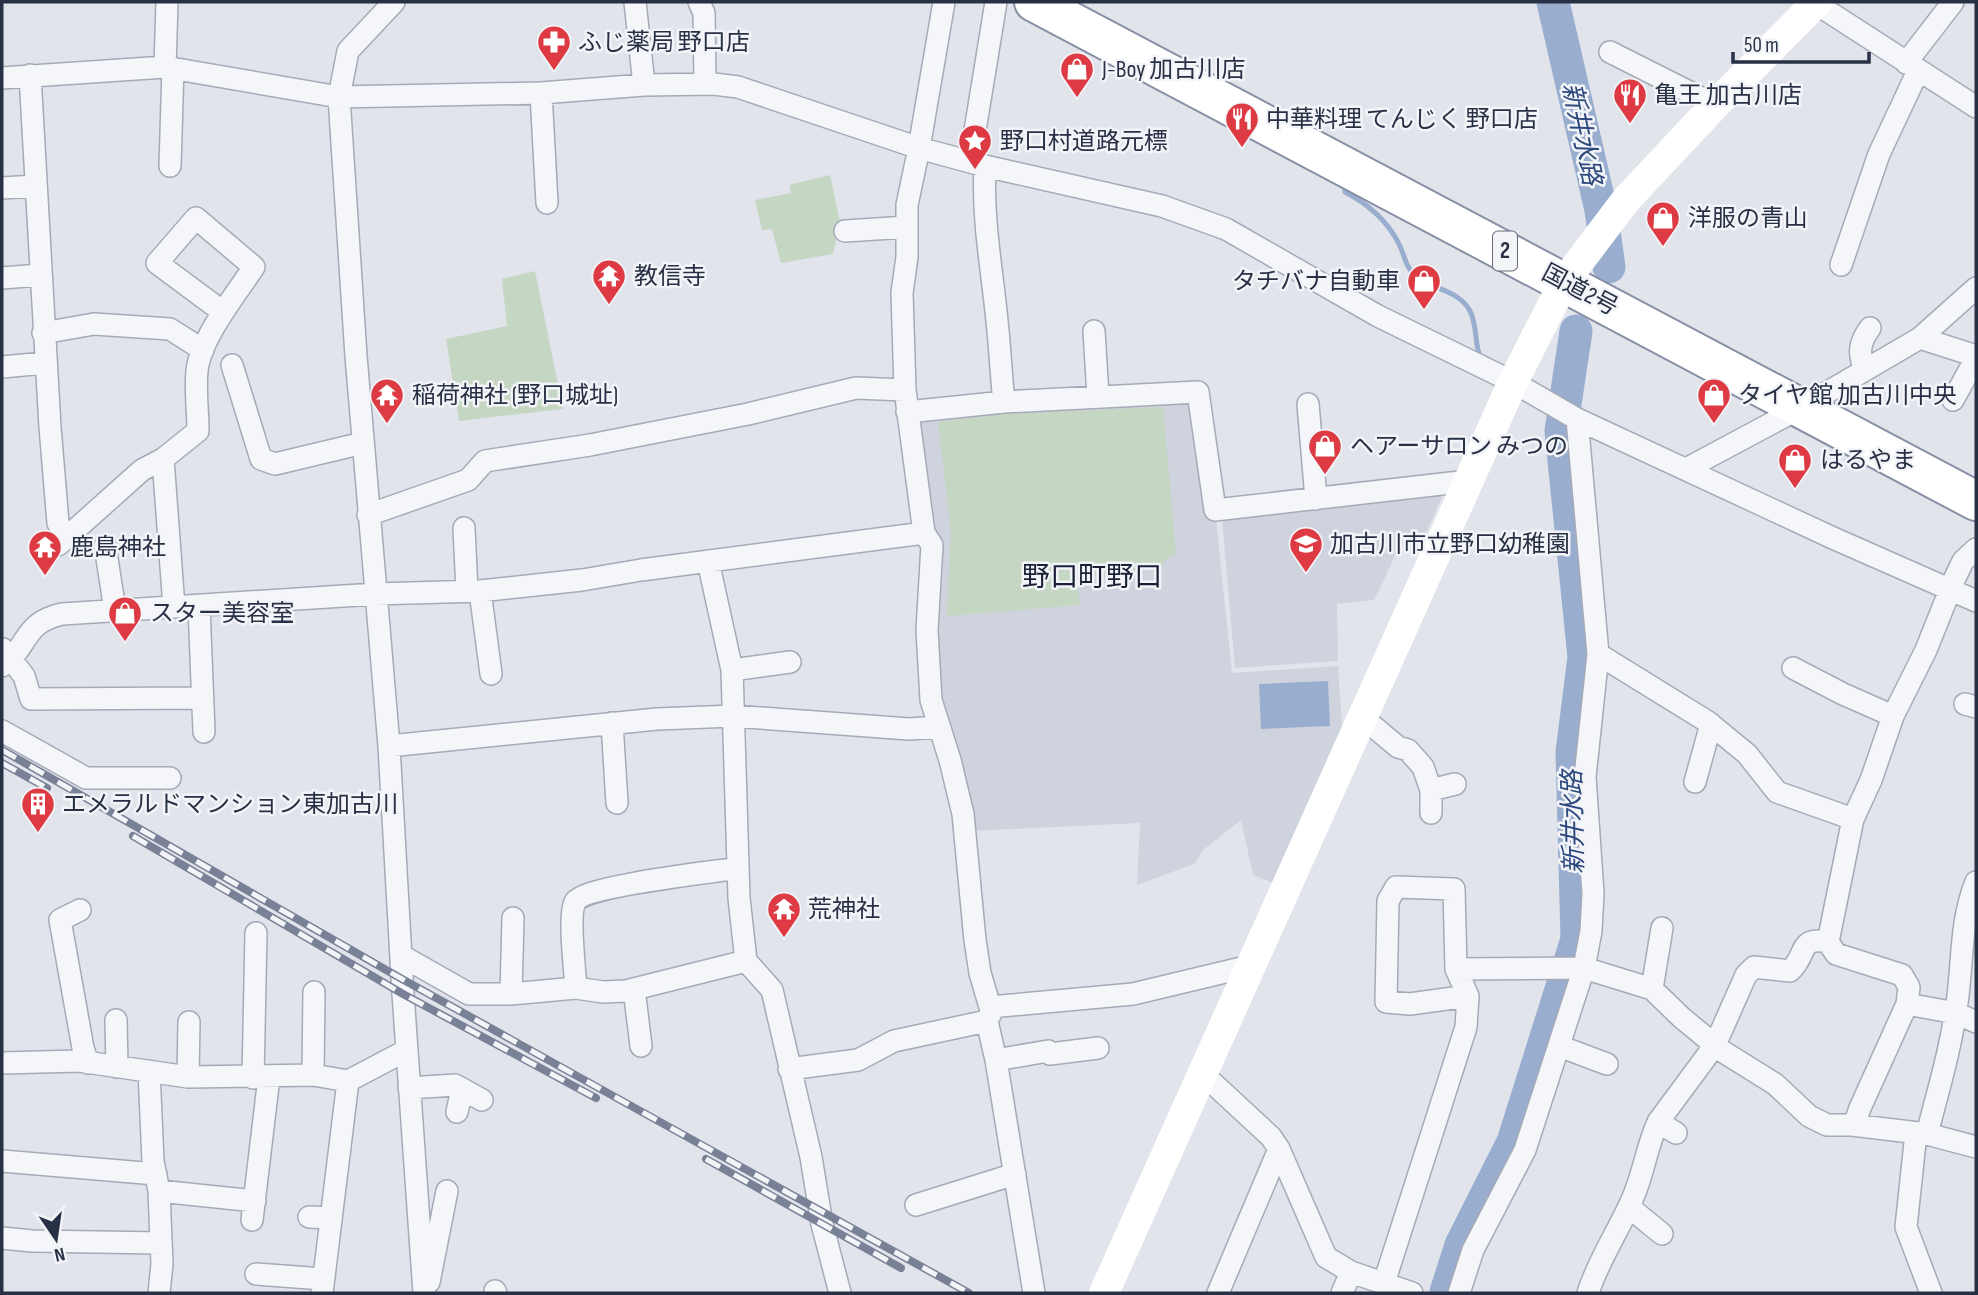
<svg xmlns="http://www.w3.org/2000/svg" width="1978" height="1295" font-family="'Sofia Sans Condensed','Noto Sans JP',sans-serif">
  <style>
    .built { fill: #cfd3de }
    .green { fill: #c5d6c2 }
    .water { fill: #99aecf }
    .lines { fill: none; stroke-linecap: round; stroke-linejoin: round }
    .stream { stroke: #99aecf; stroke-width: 5 }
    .river { stroke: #99aecf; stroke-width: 33 }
    .street-casing { stroke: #a6aab7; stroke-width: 24 }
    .highway-casing { stroke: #8790a4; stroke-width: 42 }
    .street { stroke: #f5f6f9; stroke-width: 21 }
    .secondary { stroke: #fff; stroke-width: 30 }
    .highway { stroke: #fff; stroke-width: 38 }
    .rail-casing { stroke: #798197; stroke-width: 8 }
    .rail { stroke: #f2f4f8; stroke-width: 5; stroke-dasharray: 16; stroke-linecap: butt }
    .labels { text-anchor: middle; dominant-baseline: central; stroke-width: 5; stroke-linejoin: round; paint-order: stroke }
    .shield { fill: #f2f4f8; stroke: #656b7b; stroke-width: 2 }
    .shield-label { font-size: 23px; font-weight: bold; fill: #283045 }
    .poi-label { font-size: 24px; fill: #283045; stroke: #f2f4f8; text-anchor: start }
    .street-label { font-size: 24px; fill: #283045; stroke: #f2f4f8 }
    .water-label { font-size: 26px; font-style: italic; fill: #2d497e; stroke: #f2f4f8 }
    .quarter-label { font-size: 28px; fill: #1a2136; stroke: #f2f4f8 }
  </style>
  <rect width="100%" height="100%" fill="#e2e4ec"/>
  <path class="built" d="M1188 398 1195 405 1211 522 1216 519 1232 673 1338 666 1342 726 1273 883 1253 875 1241 820 1203 850 1194 864 1137 885 1140 823 970 831 939 706 929 522 916 420 1001 407Z
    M1444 492 1419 549 1400 546 1374 600 1337 604 1338 661 1235 668 1222 518Z"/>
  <path class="green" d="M830 175 840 222 833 254 781 263 772 229 762 230 755 200 791 193 789 185Z
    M535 271 563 409 459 421 446 339 507 326 502 279Z
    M1163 407 1176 555 1167 558 1162 566 1077 575 1080 605 947 616 951 531 938 422 1004 414Z"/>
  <path class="water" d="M1328 681 1330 726 1261 729 1259 684Z"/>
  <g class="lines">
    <path class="stream" d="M1344 185 1345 192C1368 204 1387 220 1399 244 1405 256 1405 267 1416 276 1433 290 1459 290 1470 311 1478 326 1474 347 1481 358"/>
    <path class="river" d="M1553 2 1601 210 1609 267
      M1446 1292 1461 1245 1513 1142 1577 939 1572 752 1584 657 1561 431 1576 331"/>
    <g class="street-casing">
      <path id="street" d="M394 2 348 51 339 97 356 356 389 746 403 994 424 1293
        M635 2 644 85
        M699 2 704 13 705 84
        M944 2 919 148 907 205V257L902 293 905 390 924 533 932 545 927 630 931 700 950 760 963 814 975 940 980 973 990 1007 991 1013 987 1021 996 1060 1034 1293
        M1815 3 1976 107
        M1610 52 1715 105
        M1906 63 1953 2
        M165 67 167 2
        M30 75 50 427 58 523 66 538 58 545
        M2 78 165 67 339 97 541 93 644 85 714 84 738 87 919 148 985 166 1162 206 1226 229 1378 316 1513 382 1577 419 1833 538 1976 601
        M541 93 547 203
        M970 161 996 2
        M170 166 173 68
        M985 166C982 219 992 269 997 321 1000 348 1001 375 1004 402
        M2 188 36 186
        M845 231 907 227
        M1841 265 1879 154 1918 71
        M2 278 40 275
        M1094 331 1098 396
        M43 333 94 324 170 329 203 350
        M1920 338 1976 356
        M232 365 261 459 275 464 363 443
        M2 367 45 363
        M1865 370C1858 353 1859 343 1870 328
        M1953 400 1976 358
        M1308 404 1316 499
        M907 412 1004 402 1198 392 1215 510 1468 481
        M163 459 174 607
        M1686 469 1802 407 1920 338 1976 288
        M368 515 468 480 485 461 590 445 748 414 856 388 905 390
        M464 528 467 591
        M66 538 142 470 163 459 198 431C198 412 195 390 197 371 200 339 236 294 254 267L196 218 157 263 223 312
        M105 546 115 610
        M708 561 732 670 739 898 746 961 772 990 811 1157 822 1224 840 1293
        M480 591 491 674
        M199 606 204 732
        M3 649 24 676 31 699 202 698
        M1598 654 1708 722 1747 754 1777 792 1853 819 1828 942 1836 954 1902 975 1909 987 1907 1004 1956 1013 1976 1022
        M2 666C30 646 22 623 62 614L375 594 480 591 582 580 641 570 924 533
        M1793 668 1843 694 1893 716
        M732 670 790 662
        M1965 704 1976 707
        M1362 717 1398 747 1408 750 1423 767 1431 790V813
        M612 723 617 803
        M2 731 86 778H170
        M389 746 657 719 733 716 909 729 939 727
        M1695 782 1711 724
        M1431 790 1455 784
        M1853 819 1871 780 1893 716 1926 650 1954 580 1963 561 1976 549
        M80 910 60 920 83 1048 88 1063
        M402 956 469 994H511L576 988 603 992 626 991 746 961
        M1456 969 1584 968 1652 989 1682 1018 1722 1051 1775 1084 1809 1116 1827 1125H1852L1927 1134 1976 1147
        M576 988C575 970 568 916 575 902 584 886 714 872 738 868
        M634 989 641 1046
        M1652 989 1662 928
        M511 994 513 918
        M990 1007 1133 994 1250 966
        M116 1020 117 1067
        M1559 1046 1607 1064
        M996 1060 1048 1051 1050 1054 1098 1048
        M2 1063 79 1061 188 1077 313 1075 348 1081 407 1050
        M789 1069 858 1060 894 1041 987 1021
        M149 1071 153 1161 159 1191 162 1264 159 1293
        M1202 1073 1271 1137 1279 1149 1326 1257 1351 1272 1412 1293
        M313 1075 314 992
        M188 1077 189 1022
        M253 1078 256 933
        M409 1088 455 1085 482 1100
        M457 1112 462 1089
        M1658 1122 1676 1133
        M1854 1125 1860 1108 1907 1004
        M1916 1133 1906 1227 1931 1293
        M1927 1134C1938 1091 1951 1048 1957 1003 1963 962 1960 921 1976 882
        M2 1161 156 1174
        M159 1191 255 1201
        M916 1205 1015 1174
        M1629 1207 1662 1234
        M309 1217 331 1218
        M252 1220 269 1077
        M2 1238 32 1241 161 1243
        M256 1274 323 1279
        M429 1282 447 1191
        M1384 1283 1466 1027 1468 996 1456 969 1454 889 1396 887 1388 901 1386 1002 1410 1004 1468 996
        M495 1291 496 1293
        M322 1293 348 1081
        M1218 1293 1279 1149
        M1342 1293 1351 1272
        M1459 1293 1473 1250 1525 1150 1584 968 1591 931 1593 893 1585 777 1598 654 1577 419
        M1588 1293C1599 1258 1620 1229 1634 1195 1644 1171 1647 1146 1658 1122L1715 1045 1746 975 1754 967 1790 971C1808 955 1797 936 1828 942"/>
    </g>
    <g class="highway-casing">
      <path id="highway" d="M1034 2 1976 501"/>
    </g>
    <use href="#street" class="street"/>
    <path class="secondary" d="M1104 1293 1513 382 1564 282 1626 200 1715 105 1817 2"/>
    <use href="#highway" class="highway"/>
    <g class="rail-casing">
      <path id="rail" d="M2 750 402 979 969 1293
        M2 763 47 788
        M133 836 403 994 596 1098
        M706 1159 901 1268"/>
    </g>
    <use href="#rail" class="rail"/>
  </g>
  <defs>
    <g id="pharmacy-pin" transform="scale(1.75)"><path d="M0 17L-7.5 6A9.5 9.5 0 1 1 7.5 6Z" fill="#dd3a43" stroke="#f2f4f8"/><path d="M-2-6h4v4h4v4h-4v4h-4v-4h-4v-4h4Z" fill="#fff"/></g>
    <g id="shop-pin" transform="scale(1.75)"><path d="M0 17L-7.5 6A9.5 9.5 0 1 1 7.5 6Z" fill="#dd3a43" stroke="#f2f4f8"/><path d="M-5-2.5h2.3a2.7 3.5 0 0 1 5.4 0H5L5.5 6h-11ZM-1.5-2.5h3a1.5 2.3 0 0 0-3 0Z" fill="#fff"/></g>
    <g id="restaurant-pin" transform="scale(1.75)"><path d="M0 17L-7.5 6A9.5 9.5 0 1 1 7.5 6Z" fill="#dd3a43" stroke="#f2f4f8"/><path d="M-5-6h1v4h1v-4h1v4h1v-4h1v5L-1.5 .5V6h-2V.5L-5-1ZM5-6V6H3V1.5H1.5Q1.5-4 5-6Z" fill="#fff"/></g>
    <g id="sight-pin" transform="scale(1.75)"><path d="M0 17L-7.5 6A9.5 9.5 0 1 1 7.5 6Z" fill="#dd3a43" stroke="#f2f4f8"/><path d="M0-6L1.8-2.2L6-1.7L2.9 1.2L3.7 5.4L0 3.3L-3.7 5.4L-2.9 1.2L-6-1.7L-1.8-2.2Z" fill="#fff"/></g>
    <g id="temple-pin" transform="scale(1.75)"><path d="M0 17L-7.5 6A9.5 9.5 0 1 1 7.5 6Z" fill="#dd3a43" stroke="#f2f4f8"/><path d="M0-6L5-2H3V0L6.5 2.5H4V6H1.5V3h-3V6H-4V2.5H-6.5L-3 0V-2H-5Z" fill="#fff"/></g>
    <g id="school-pin" transform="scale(1.75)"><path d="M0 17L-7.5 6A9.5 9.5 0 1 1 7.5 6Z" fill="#dd3a43" stroke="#f2f4f8"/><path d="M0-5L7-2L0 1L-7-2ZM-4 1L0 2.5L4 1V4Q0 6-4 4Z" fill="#fff"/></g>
    <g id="building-pin" transform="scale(1.75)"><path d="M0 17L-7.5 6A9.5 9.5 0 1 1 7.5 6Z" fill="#dd3a43" stroke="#f2f4f8"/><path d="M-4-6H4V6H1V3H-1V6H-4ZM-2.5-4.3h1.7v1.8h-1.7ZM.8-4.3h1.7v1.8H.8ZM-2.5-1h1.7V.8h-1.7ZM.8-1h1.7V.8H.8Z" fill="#fff"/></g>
  </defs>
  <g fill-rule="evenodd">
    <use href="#pharmacy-pin" x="554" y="42"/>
    <use href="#shop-pin" x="1077" y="69"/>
    <use href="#restaurant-pin" x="1630" y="95"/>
    <use href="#restaurant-pin" x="1242" y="119"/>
    <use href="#sight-pin" x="975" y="141"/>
    <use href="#shop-pin" x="1663" y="218"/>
    <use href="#temple-pin" x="609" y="276"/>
    <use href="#shop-pin" x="1424" y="281"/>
    <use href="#temple-pin" x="387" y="395"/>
    <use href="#shop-pin" x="1714" y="395"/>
    <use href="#shop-pin" x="1325" y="446"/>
    <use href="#shop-pin" x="1795" y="460"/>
    <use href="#school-pin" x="1306" y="544"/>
    <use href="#temple-pin" x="45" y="547"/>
    <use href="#shop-pin" x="125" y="613"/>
    <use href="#building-pin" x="38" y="804"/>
    <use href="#temple-pin" x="784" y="909"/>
  </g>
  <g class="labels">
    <rect class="shield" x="1493" y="231.5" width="24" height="39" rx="5"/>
    <g class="shield-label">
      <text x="1505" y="251">2</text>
    </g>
    <g class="poi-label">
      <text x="578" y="42">ふじ薬局 野口店</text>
      <text x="1102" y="69">J-Boy 加古川店</text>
      <text x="1654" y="95">亀王 加古川店</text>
      <text x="1266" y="119">中華料理 てんじく 野口店</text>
      <text x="1000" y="141">野口村道路元標</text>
      <text x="1688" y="218">洋服の青山</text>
      <text x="634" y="276">教信寺</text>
      <text x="1400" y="281" text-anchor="end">タチバナ自動車</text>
      <text x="412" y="395">稲荷神社 (野口城址)</text>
      <text x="1738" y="395">タイヤ館 加古川中央</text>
      <text x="1350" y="446">ヘアーサロン みつの</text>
      <text x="1820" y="460">はるやま</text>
      <text x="1330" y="544">加古川市立野口幼稚園</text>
      <text x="70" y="547">鹿島神社</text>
      <text x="150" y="613">スター美容室</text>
      <text x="62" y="804">エメラルドマンション東加古川</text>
      <text x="808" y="909">荒神社</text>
    </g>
    <g class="street-label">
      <text transform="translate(1580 290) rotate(28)">国道2号</text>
    </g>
    <g class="water-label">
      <text transform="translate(1581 134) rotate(78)">新井水路</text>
      <text transform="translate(1574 822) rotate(-91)">新井水路</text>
    </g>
    <g class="quarter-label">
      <text x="1092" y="577">野口町野口</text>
    </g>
  </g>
  <rect width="1978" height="1295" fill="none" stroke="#283045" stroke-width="7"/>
  <g transform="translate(56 1239) rotate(167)" stroke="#f2f4f8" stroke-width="5" paint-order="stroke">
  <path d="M0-5L12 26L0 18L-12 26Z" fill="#283045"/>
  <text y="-10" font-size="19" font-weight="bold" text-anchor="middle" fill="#283045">N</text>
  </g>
  <path d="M1733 52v10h136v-10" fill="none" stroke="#283045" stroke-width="3.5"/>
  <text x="1744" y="52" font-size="21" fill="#283045" stroke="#f2f4f8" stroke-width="5" paint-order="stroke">50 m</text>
</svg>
